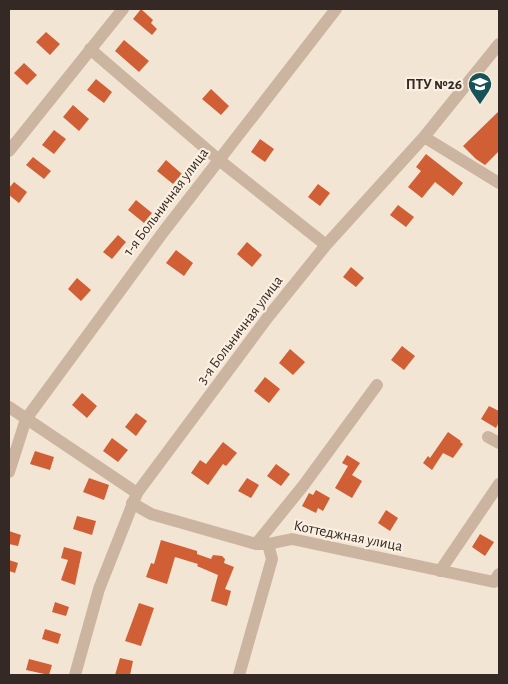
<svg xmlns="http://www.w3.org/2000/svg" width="508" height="684" font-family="'Alegreya Sans',sans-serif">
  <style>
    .building { fill: #d05f35 }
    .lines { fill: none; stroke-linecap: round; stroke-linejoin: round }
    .minor { stroke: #cbb5a0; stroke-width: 12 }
    .labels { text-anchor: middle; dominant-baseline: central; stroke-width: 4.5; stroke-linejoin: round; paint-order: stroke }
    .poi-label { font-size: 15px; font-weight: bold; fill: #342924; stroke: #faefe0; text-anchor: end }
    .street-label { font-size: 15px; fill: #342924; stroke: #faefe0 }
  </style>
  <rect width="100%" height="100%" fill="#f2e5d4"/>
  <path class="building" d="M141 9 153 20 151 23 157 29 152 35 133 19Z
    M46 32 60 44 50 55 36 42Z
    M124 40 149 61 139 72 115 51Z
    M24 63 37 75 27 85 14 73Z
    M96 79 112 92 104 103 87 90Z
    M211 89 229 106 221 115 202 99Z
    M73 105 89 119 79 131 63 117Z
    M499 111V151L485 165 476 159 463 146Z
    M54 130 66 139 54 154 42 145Z
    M260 139 274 149 265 162 251 152Z
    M426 154 463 183 453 196 435 182 422 198 408 187 421 171 416 167Z
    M33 157 51 171 44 179 26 165Z
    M166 160 182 174 173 184 157 171Z
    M14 182 27 192 19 203 9 195V188Z
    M318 184 330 193 320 206 308 197Z
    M136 200 152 213 144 223 128 210Z
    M398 205 414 217 406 227 390 215Z
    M118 235 126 242 112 259 103 252Z
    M247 242 262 255 252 267 237 254Z
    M176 250 193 263 184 276 166 263Z
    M351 267 364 278 356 287 343 277Z
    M77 278 91 290 81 301 68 289Z
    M402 346 415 356 404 370 391 360Z
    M290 349 305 362 293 375 279 363Z
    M265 377 280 389 269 403 254 391Z
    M82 393 97 406 87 418 72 405Z
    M489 406 499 411V422L496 428 481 419Z
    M136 413 147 421 136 436 125 427Z
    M448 432 461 441 460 442 463 444 453 458 443 453 432 470 423 463 428 456 430 458Z
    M112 438 128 450 118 462 103 451Z
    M223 442 237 453 226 466 223 464 208 485 191 473 200 460 206 464Z
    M35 451 54 457 50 470 30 464Z
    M347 455 360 463 352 475 362 481 352 498 335 488 348 466 342 463Z
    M276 464 290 474 281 486 267 476Z
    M89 478 109 485 104 500 83 492Z
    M247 478 259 485 251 498 238 491Z
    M316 490 330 498 323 511 318 508 316 513 302 506 309 493 313 495Z
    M386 510 398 518 390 531 378 523Z
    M77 516 96 521 92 535 73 529Z
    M9 531 21 535 18 546 9 544Z
    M480 534 494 542 485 556 472 547Z
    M161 540 197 551V554L211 559 213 555 222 556 225 559 224 563 234 567 225 589 231 591 227 606 211 601 218 575 197 566 198 564 175 557 167 584 146 577 151 563 154 564Z
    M64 547 82 552 75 585 61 580 68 560 61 558Z
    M9 560 18 563 15 573 9 571Z
    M55 602 69 607 66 616 52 612Z
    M139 603 154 608 141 646 125 641Z
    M45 629 61 634 58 644 42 639Z
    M120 658 133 661 130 675H115Z
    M29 659 52 665 49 675 26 670Z"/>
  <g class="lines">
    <path class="minor" d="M90 49 219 160 326 245
      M424 137 499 183
      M9 151 123 9
      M9 407 137 493
      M488 437 499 443
      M9 472 26 419 164 231 336 9
      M132 503 151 514 256 544H268L292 539 494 582 499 574
      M256 544 303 486 377 385
      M440 571 499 484
      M75 675 99 589 137 493 268 317 326 245 424 137 499 44
      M239 675 272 559 268 544"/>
  </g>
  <defs>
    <g id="university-pin" transform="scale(1.25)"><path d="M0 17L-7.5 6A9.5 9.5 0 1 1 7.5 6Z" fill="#175258" stroke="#faefe0"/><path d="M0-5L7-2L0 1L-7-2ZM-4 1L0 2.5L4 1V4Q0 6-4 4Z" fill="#fff"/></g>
  </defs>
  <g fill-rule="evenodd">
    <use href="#university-pin" x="480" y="84"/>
  </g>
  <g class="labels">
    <g class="poi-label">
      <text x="462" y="84">ПТУ №26</text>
    </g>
    <g class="street-label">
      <text transform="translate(166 202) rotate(-53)">1-я Больничная улица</text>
      <text transform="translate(240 330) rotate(-53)">3-я Больничная улица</text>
      <text transform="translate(348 536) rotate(11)">Коттеджная улица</text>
    </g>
  </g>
  <rect width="508" height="684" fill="none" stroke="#342924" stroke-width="20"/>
</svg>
